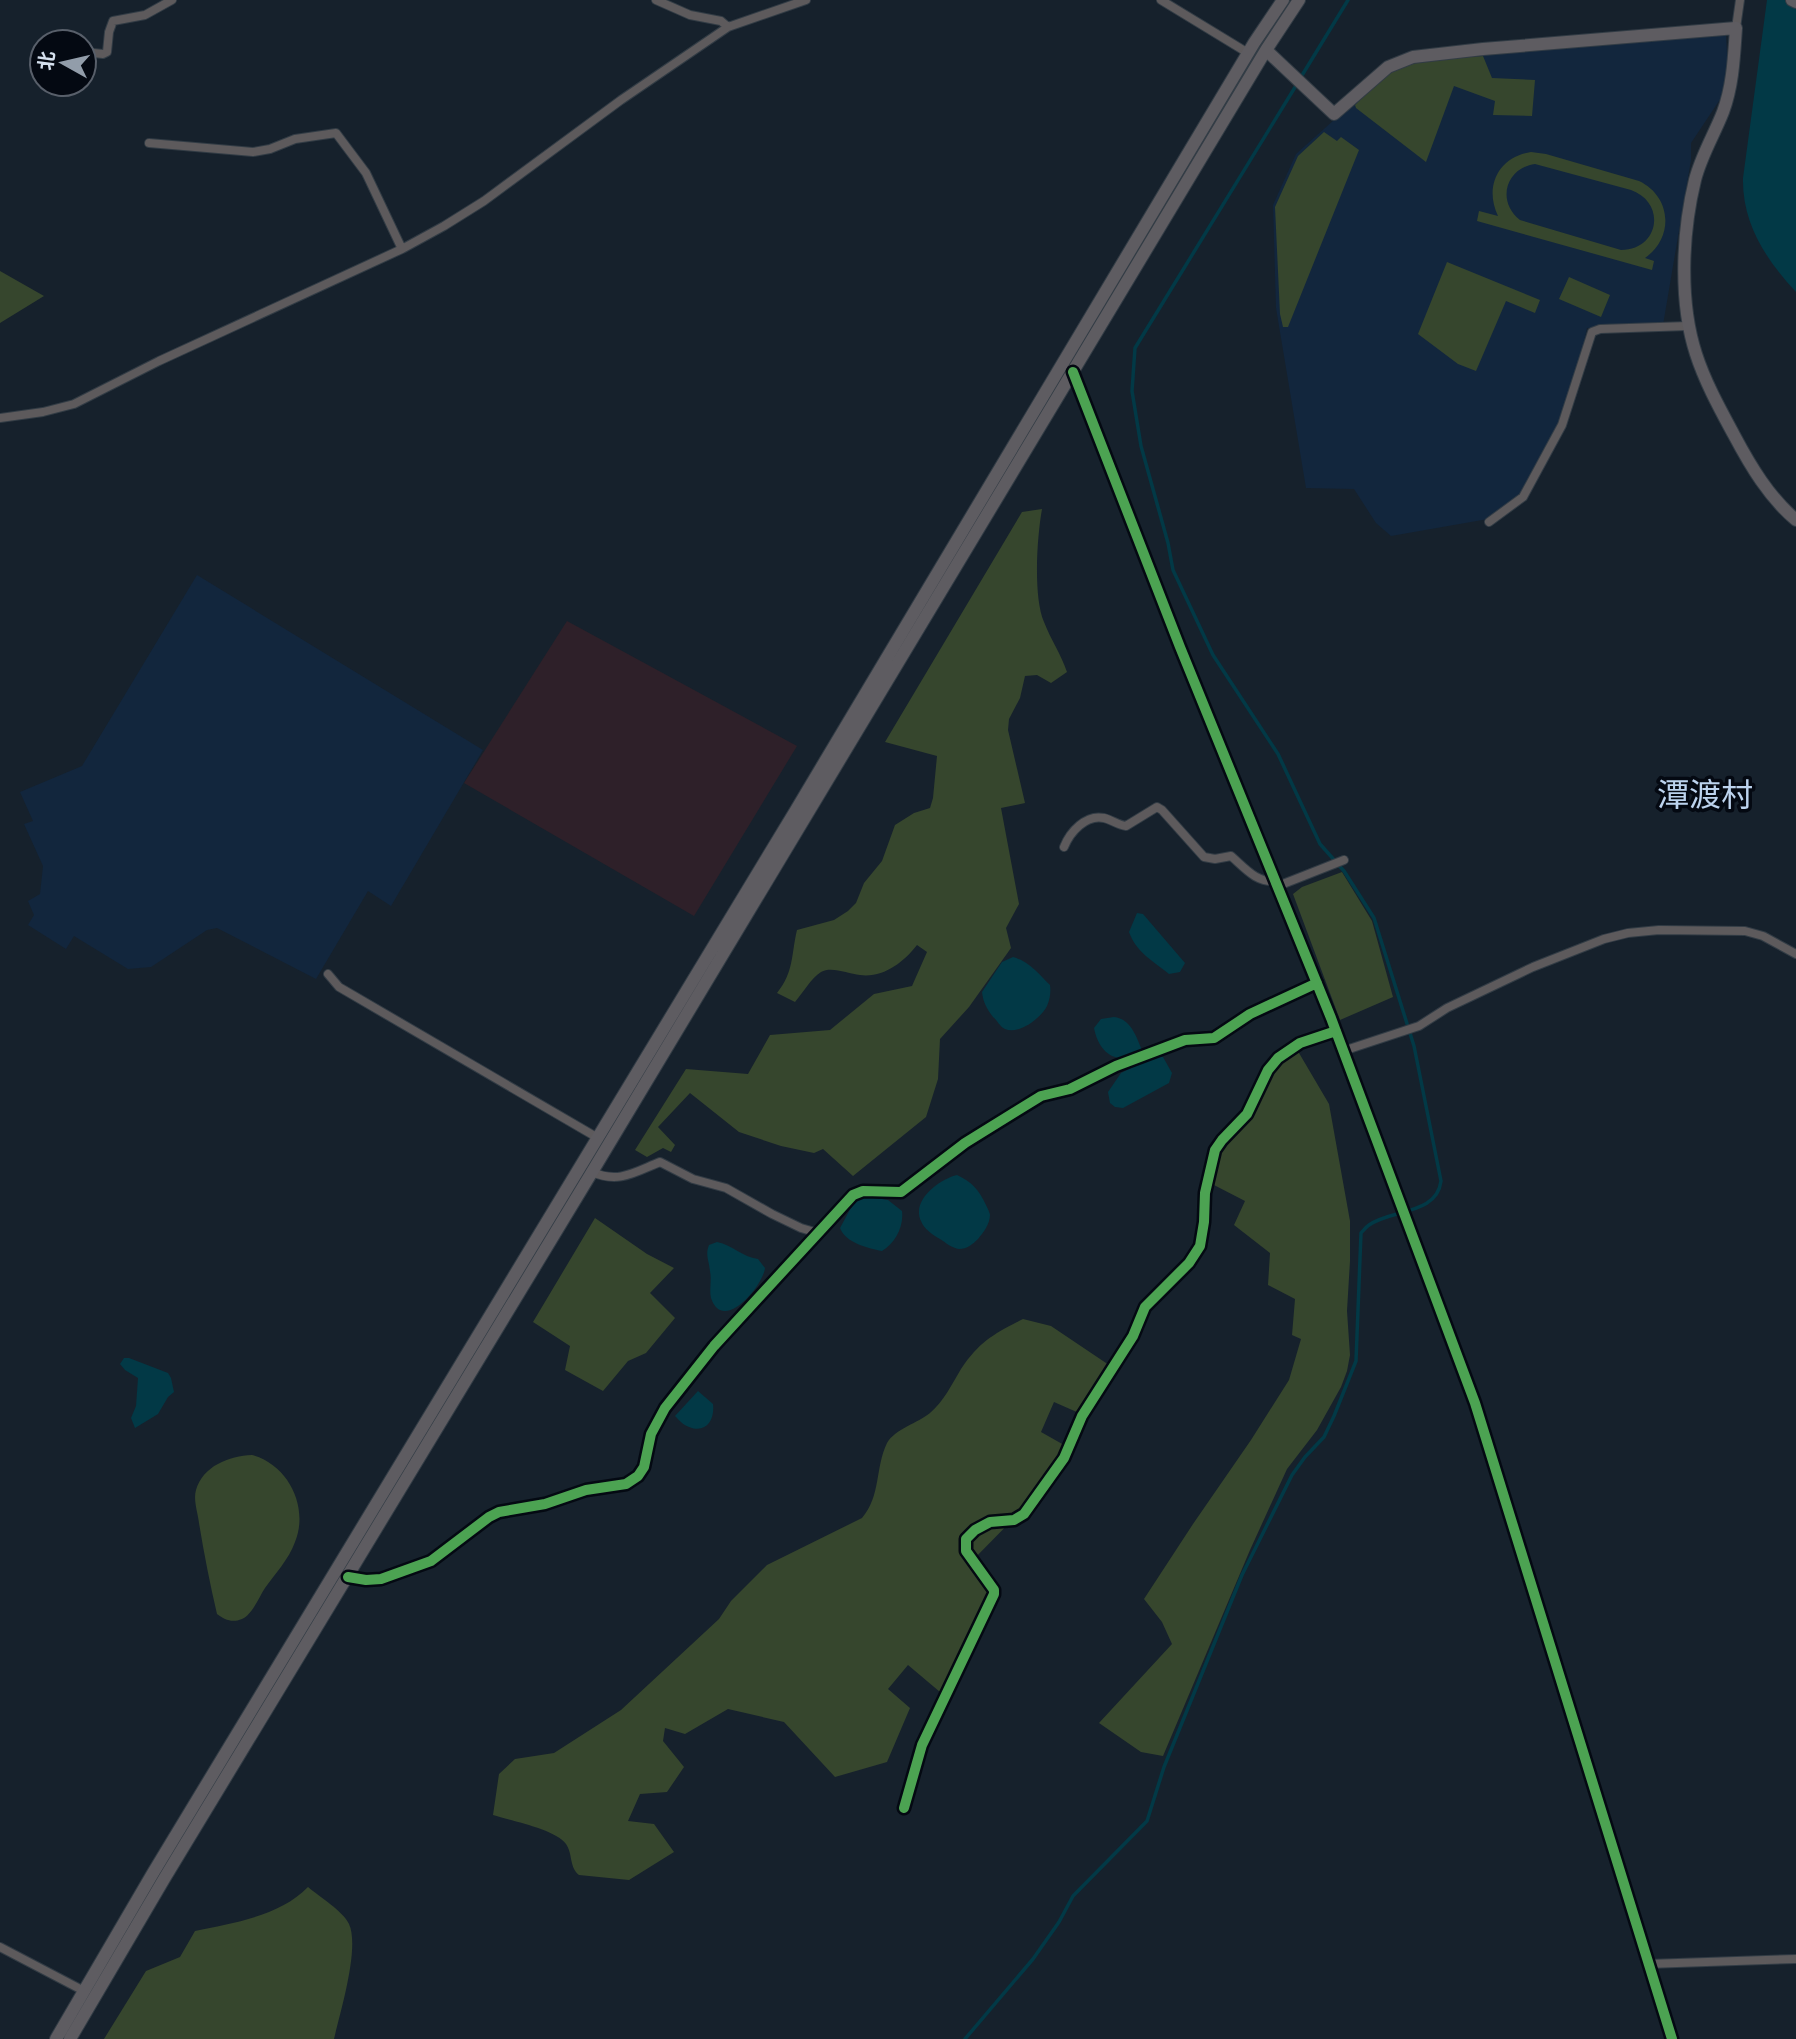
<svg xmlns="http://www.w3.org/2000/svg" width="1796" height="2039" font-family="'Zilla Slab','Noto Sans SC',serif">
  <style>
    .commercial { fill: #2e2029 }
    .built { fill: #12263d }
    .green { fill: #36462d; fill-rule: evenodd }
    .water { fill: #023946 }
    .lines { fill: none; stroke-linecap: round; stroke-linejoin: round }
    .stream { stroke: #023946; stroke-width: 3.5 }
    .street-casing { stroke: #323c45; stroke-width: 10 }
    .secondary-casing { stroke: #323c45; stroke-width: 14 }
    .street { stroke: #5d5a5c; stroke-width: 8 }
    .secondary { stroke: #5e5c61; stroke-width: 12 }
    .cycleway-casing { stroke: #040912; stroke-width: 15 }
    .cycleway { stroke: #4ca352; stroke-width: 10 }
    .labels { text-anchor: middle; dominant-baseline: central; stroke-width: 7; stroke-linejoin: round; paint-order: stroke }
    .quarter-label { font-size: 32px; fill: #bcd3ee; stroke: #040912 }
  </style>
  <rect width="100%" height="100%" fill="#16212c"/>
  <path class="commercial" d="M567 621 797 746 694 916 464 783Z"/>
  <path class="built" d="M1726 34 1728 74 1721 98 1691 143V160L1663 325 1587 328 1576 379 1564 412 1521 494 1488 519 1391 536 1376 523 1354 489 1306 488 1276 308 1273 205 1296 154 1392 68 1413 60Z
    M197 575 483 750 391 906 368 891 316 979 217 928 207 930 151 967 128 969 74 936 66 949 28 925 34 915 28 901 40 894 43 866 24 824 33 821 20 792 82 766Z"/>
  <path class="green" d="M1483 56 1492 78 1535 80 1532 116 1493 115 1495 101 1454 86 1426 162 1356 108 1355 105 1391 70 1413 61Z
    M1324 132 1337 141 1341 137 1359 150 1288 327H1283L1280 314 1275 207 1298 156Z
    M1531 152 1546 154 1639 181C1671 196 1675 237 1645 258L1654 261 1652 270 1477 221 1479 211 1498 216C1484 187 1498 157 1531 152ZM1535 164 1631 190C1667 203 1659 250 1621 250L1520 220C1496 201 1506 168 1535 164Z
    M1447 262 1540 300 1535 313 1506 301 1476 371 1458 364 1418 334Z
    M0 271 44 296 0 323Z
    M1569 277 1610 295 1601 317 1559 299Z
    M1042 509C1037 537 1033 596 1044 622 1051 640 1061 654 1067 672L1051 683 1037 675 1025 676 1020 698 1009 719 1008 730 1025 803 1001 808 1019 904 1006 928 1011 948 969 1007 940 1039 938 1079 926 1117 853 1176 823 1149 814 1153 781 1146 739 1132 690 1093 658 1127 675 1145 671 1152 663 1148 647 1157 635 1150 686 1069 748 1074 770 1035 830 1030 874 994 912 986 927 952 917 945C903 963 883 978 860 975 848 974 832 966 821 972 811 978 803 993 795 1002L777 993C794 972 791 955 797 930L834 920 848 911 856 903 864 883 882 861 895 825 914 813 930 808 933 798 937 756 885 742 1022 512Z
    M1342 872 1372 921 1393 997 1340 1020 1293 894 1302 887Z
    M1292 1050 1299 1053 1329 1104 1350 1221V1261L1347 1311 1350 1355 1347 1371 1341 1387 1317 1430 1287 1469 1250 1550 1163 1756 1141 1752 1099 1723 1172 1644 1162 1622 1144 1599 1193 1524 1251 1440 1289 1380 1301 1339 1292 1335 1295 1299 1268 1285 1270 1253 1234 1225 1245 1201 1212 1184 1213 1170 1220 1148 1274 1066Z
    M595 1218 647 1254 674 1268 650 1293 675 1318 646 1353 628 1361 603 1391 565 1370 570 1346 533 1322Z
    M1023 1319 1051 1326 1109 1365 1079 1413 1054 1402 1041 1432 1064 1445 1025 1507 970 1563 990 1594 940 1692 908 1665 888 1689 910 1708 887 1762 835 1777 784 1722 728 1709 685 1734 665 1728 663 1741 684 1767 667 1792 640 1794 628 1821 654 1824 674 1852 629 1880 579 1875C569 1867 573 1854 566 1844 555 1829 511 1821 493 1815L499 1774 515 1759 554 1753 621 1710 719 1619 731 1601 767 1565 862 1518C881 1496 875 1468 887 1443 895 1429 918 1423 930 1413 944 1401 952 1384 961 1369 980 1341 994 1334 1023 1319Z
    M252 1455C289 1465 309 1508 295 1542 289 1559 275 1574 265 1588 259 1597 252 1615 242 1619 232 1623 225 1620 217 1614 210 1584 204 1554 199 1523 198 1513 193 1500 196 1490 203 1466 229 1456 252 1455Z
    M308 1887C320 1897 343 1911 349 1924 360 1948 340 2013 334 2039H104L146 1971 180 1957 195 1931C233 1923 280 1916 308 1887Z"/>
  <path class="water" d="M1767 0H1796V292C1766 260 1742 223 1743 178Z
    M1137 913 1143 914 1185 963 1180 972 1169 974C1153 961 1136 952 1129 932Z
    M1013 957C1029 961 1039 974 1050 985 1051 992 1050 999 1047 1006 1041 1018 1019 1035 1005 1029 1000 1027 997 1020 993 1017 987 1009 983 1002 982 992L1002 962Z
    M1114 1017C1131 1019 1136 1036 1142 1050 1119 1068 1099 1054 1094 1028L1101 1019Z
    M1155 1056 1163 1057 1172 1073 1169 1083 1123 1108 1115 1107 1110 1103 1108 1092 1121 1073Z
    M957 1175C972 1182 979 1190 986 1205 987 1207 990 1213 990 1215 990 1224 983 1233 978 1239 973 1244 967 1249 959 1249 952 1248 946 1243 940 1239 933 1235 924 1229 921 1221 911 1200 940 1179 957 1175Z
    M863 1196 888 1200 902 1211C904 1227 895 1243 882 1251 867 1248 846 1243 840 1228L854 1202Z
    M717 1242C733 1245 742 1257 758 1259L765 1268C763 1286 723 1334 711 1298 709 1289 712 1280 710 1271 709 1260 705 1255 709 1245Z
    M124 1358H129L168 1373 171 1378 174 1392 168 1397 158 1414 135 1428 131 1418 136 1406 138 1378 125 1370 120 1364Z
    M698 1391 713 1404C715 1420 706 1434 689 1427 683 1425 679 1420 675 1416Z"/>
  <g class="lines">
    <path class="stream" d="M1301 77 1348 0
      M965 2039 1033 1959 1059 1922 1073 1896 1147 1821 1164 1767 1242 1575 1292 1475 1305 1457 1324 1437 1334 1416 1356 1361 1361 1233C1364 1230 1366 1227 1369 1225 1391 1209 1437 1215 1441 1181L1414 1046 1374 918 1344 871 1320 844 1278 754 1213 655 1173 570 1168 543 1141 446 1132 391 1135 348 1297 84"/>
    <g class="street-casing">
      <path id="street" d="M656 0 690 15 721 21 728 27
        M1161 0 1248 53
        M1736 28 1740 0
        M84 52 103 54 107 52 109 32 113 21 145 15 172 0
        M149 143 253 152 270 149 295 139 336 133 366 173 402 249
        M0 418 43 412 74 404 159 361 402 249 444 226 484 201 621 100 728 27 806 0
        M1489 522 1523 497 1562 425 1592 332 1600 329 1688 326
        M1064 847C1070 832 1086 814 1104 818 1112 820 1118 825 1126 826L1157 807 1162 810 1204 857 1215 859 1231 856C1245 868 1256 883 1276 881
        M1278 886 1344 860
        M328 974 339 987 598 1138
        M1343 1051 1419 1026 1447 1008 1533 967 1604 939 1628 933 1659 930 1745 931 1763 936 1796 954
        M592 1172C619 1184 635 1172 660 1162L693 1179 726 1188 772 1214 801 1228 818 1233
        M348 1577 366 1580 381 1579 431 1561 489 1517 499 1512 545 1504 586 1490 626 1484 638 1476 644 1467 651 1434 665 1408 714 1346 853 1195 863 1191 901 1192 965 1143 1041 1096 1070 1089 1116 1066 1185 1040 1214 1038 1250 1014 1317 983
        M904 1808 922 1745 994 1594V1590L966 1551V1539L975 1530 990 1522 1014 1520 1024 1514 1064 1458 1082 1416 1133 1336 1145 1307 1189 1263 1200 1246 1204 1222 1205 1193 1215 1150 1222 1140 1247 1114 1268 1070 1278 1058 1300 1043 1336 1031
        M0 1947 84 1991
        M1648 1964 1796 1959"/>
    </g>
    <g class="secondary-casing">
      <path id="secondary" d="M1792 0 1796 2
        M1266 50 1334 114 1388 67 1413 57 1483 49 1736 28C1734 57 1733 85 1723 112 1714 135 1701 156 1695 180 1682 233 1679 302 1696 354 1705 382 1720 409 1734 435 1751 467 1769 497 1796 520
        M1073 372 1180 647 1331 1018 1475 1403 1672 2039
        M56 2039 153 1873 796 810 1254 43 1283 0
        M70 2039 164 1879 592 1172 1266 50 1299 0"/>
    </g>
    <use href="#street" class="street"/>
    <use href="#secondary" class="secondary"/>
    <g class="cycleway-casing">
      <path id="cycleway" d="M1073 372 1180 647 1331 1018 1475 1403 1672 2039
        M348 1577 366 1580 381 1579 431 1561 489 1517 499 1512 545 1504 586 1490 626 1484 638 1476 644 1467 651 1434 665 1408 714 1346 853 1195 863 1191 901 1192 965 1143 1041 1096 1070 1089 1116 1066 1185 1040 1214 1038 1250 1014 1317 983
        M904 1808 922 1745 994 1594V1590L966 1551V1539L975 1530 990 1522 1014 1520 1024 1514 1064 1458 1082 1416 1133 1336 1145 1307 1189 1263 1200 1246 1204 1222 1205 1193 1215 1150 1222 1140 1247 1114 1268 1070 1278 1058 1300 1043 1336 1031"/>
    </g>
    <use href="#cycleway" class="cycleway"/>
  </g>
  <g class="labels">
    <g class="quarter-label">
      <text x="1705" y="795">潭渡村</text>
    </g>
  </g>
  <g transform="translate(63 63) rotate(278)"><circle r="33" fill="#040912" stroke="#585f6a" stroke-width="2"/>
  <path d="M0-5L12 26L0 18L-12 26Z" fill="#929daa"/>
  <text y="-10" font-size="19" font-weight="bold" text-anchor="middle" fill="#d5e0ee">北</text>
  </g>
</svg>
